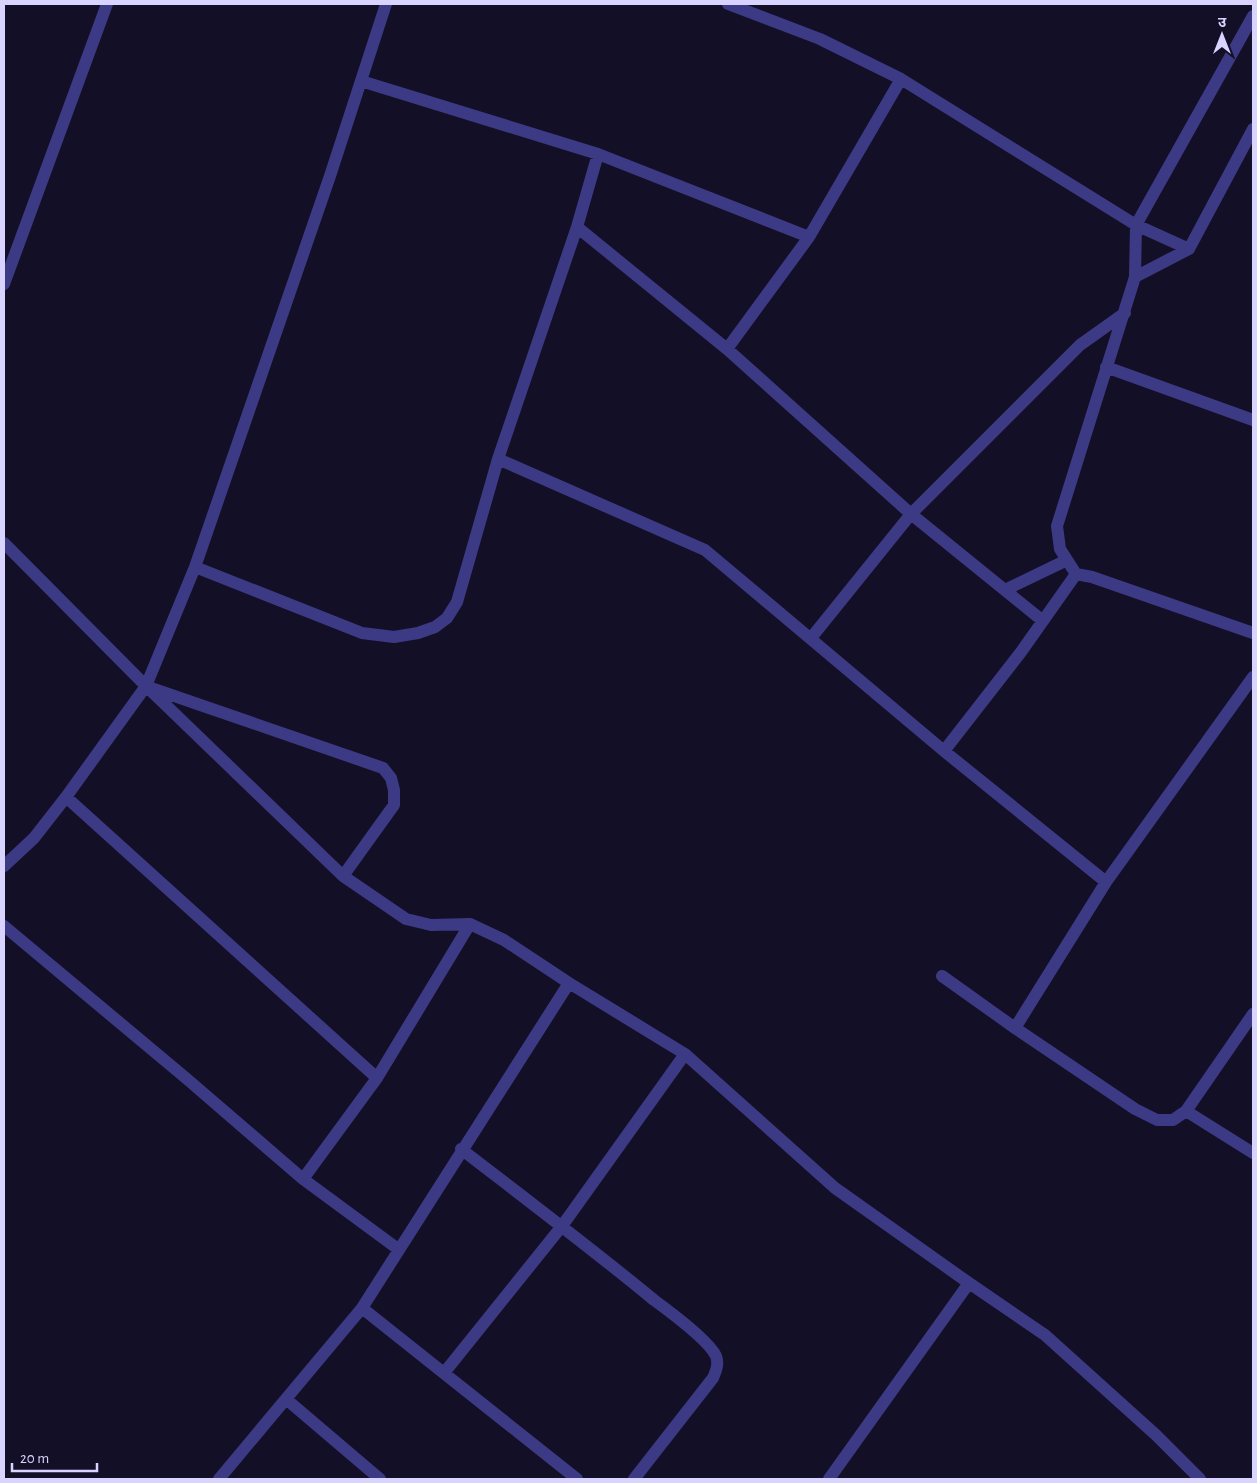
<svg xmlns="http://www.w3.org/2000/svg" width="1257" height="1483" font-family="'Alegreya Sans','Noto Sans Devanagari',sans-serif">
  <style>
    .lines { fill: none; stroke-linecap: round; stroke-linejoin: round }
    .street { stroke: #3d3a85; stroke-width: 12 }
  </style>
  <rect width="100%" height="100%" fill="#130f26"/>
  <g class="lines">
    <path class="street" d="M728 4 820 39 901 79 1136 225 1189 249
      M1253 16 1136 225 1135 277 1057 526 1060 549 1076 574 1092 577 1253 633
      M361 81 598 154 809 237
      M577 227 727 349 911 514 1043 621
      M1135 277 1189 249 1253 129
      M4 284 107 4
      M727 349 809 237 901 79
      M1106 367 1253 420
      M498 459 705 550 944 751 1106 882
      M4 543 146 686 343 876 406 919 431 925 470 924 504 940 569 983 362 1308 219 1479
      M195 567 362 633 394 637 418 633 435 627 447 618 457 602 498 459 577 227 598 154
      M1005 590 1067 560
      M811 638 911 514 1080 345 1125 313
      M151 688 383 768 391 778 394 790V805L343 876
      M944 751 1021 652 1076 574
      M66 797 377 1078
      M4 866 34 838 66 797 146 686 195 567 330 176 386 4
      M4 926 187 1079 303 1179 398 1249
      M942 976 1015 1028 1135 1109 1157 1120H1173L1186 1111 1253 1014
      M569 983 685 1054 835 1188 969 1283 1045 1335 1156 1435 1200 1479
      M1015 1028 1106 882 1253 677
      M1186 1111 1253 1153
      M461 1149C526 1199 591 1248 654 1300 669 1311 709 1341 716 1356 719 1364 716 1371 713 1378L634 1479
      M303 1179 377 1078 470 924
      M362 1308 577 1479
      M444 1373 562 1226 685 1054
      M286 1399 380 1479
      M829 1479 969 1283"/>
  </g>
  <rect width="1257" height="1483" fill="none" stroke="#d9d4ff" stroke-width="10"/>
  <g transform="translate(1222 35)" stroke="#130f26" stroke-width="4" paint-order="stroke">
  <path d="M0-4L9 19L0 12L-9 19Z" fill="#d9d4ff"/>
  <text y="-8" font-size="14" font-weight="bold" text-anchor="middle" fill="#d9d4ff">उ</text>
  </g>
  <path d="M12 1463v8h85v-8" fill="none" stroke="#d9d4ff" stroke-width="2.5"/>
  <text x="20" y="1463" font-size="15" fill="#d9d4ff" stroke="#130f26" stroke-width="4" paint-order="stroke">20 m</text>
</svg>
